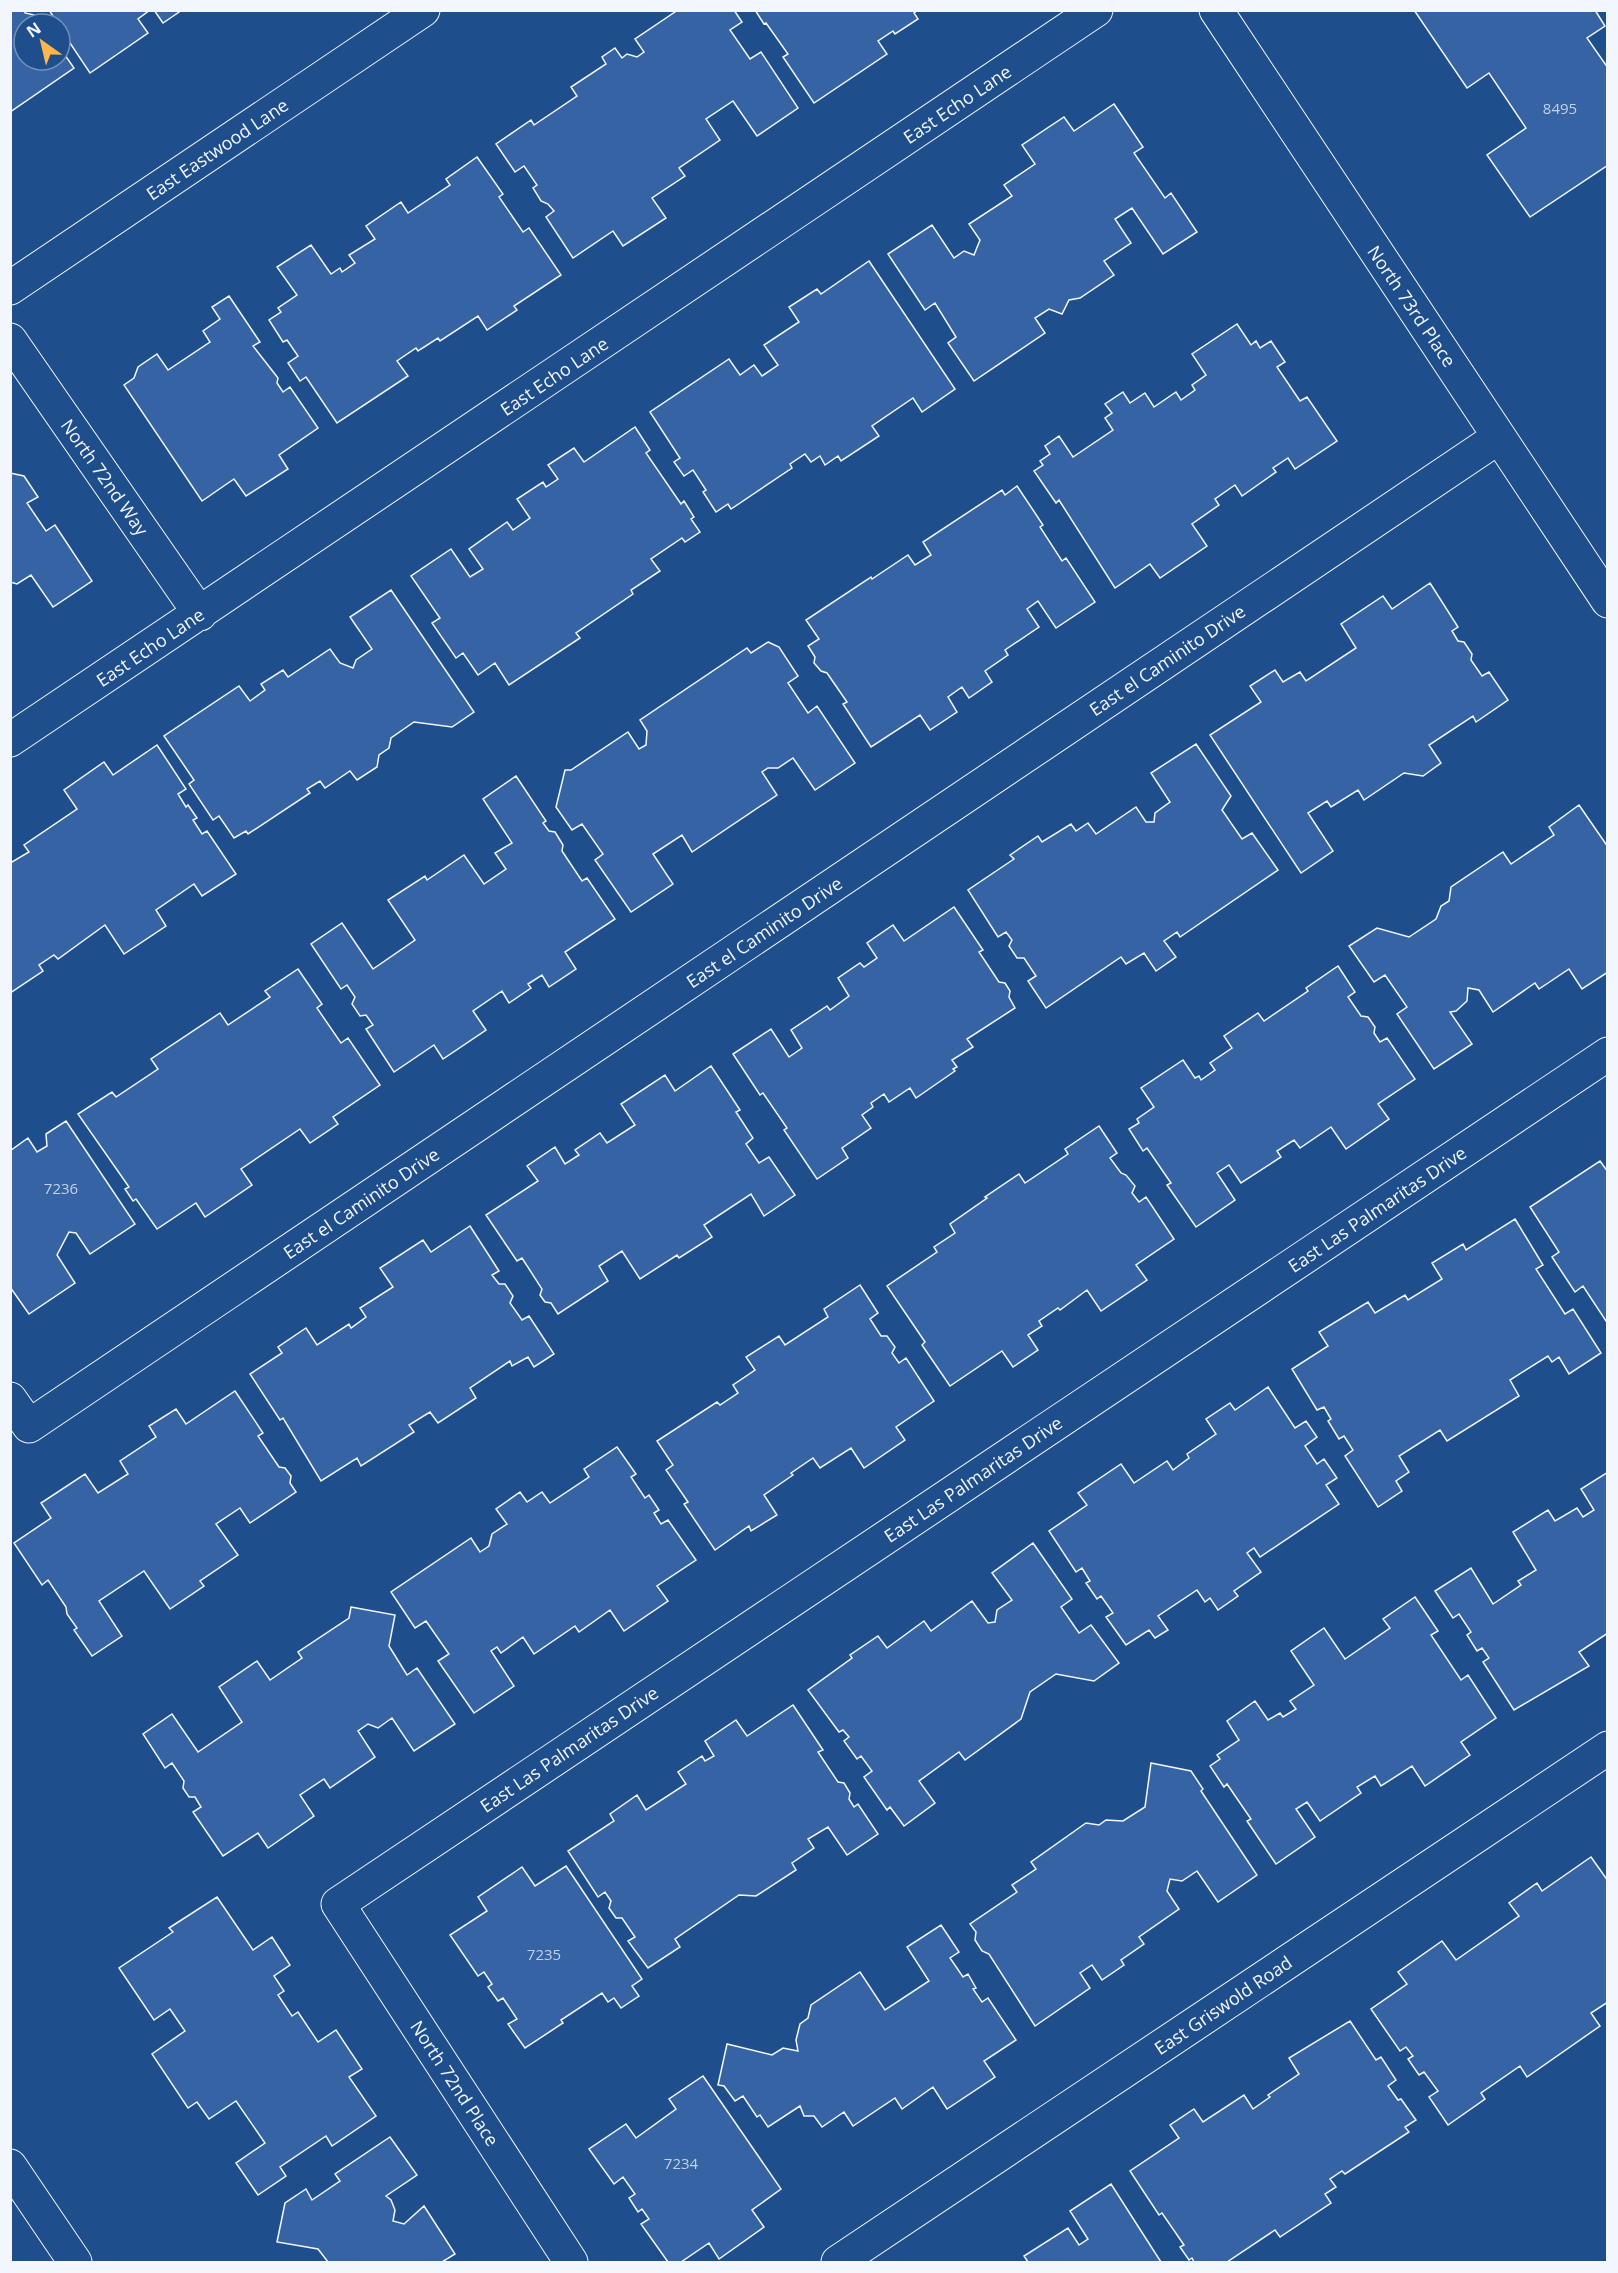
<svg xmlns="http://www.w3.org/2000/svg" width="1618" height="2273" font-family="'Open Sans',sans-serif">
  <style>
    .building { fill: #3563a3; stroke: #f2f6ff; stroke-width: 1.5 }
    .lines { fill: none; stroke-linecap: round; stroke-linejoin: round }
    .minor-casing { stroke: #f2f6ff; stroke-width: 35 }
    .primary-casing { stroke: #f2f6ff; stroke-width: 35 }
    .minor { stroke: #1f4e8c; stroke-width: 33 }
    .primary { stroke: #1f4e8c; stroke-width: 33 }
    .labels { text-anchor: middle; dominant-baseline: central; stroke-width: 4.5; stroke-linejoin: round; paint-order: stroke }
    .number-label { font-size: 15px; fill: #c3d1e8 }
    .street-label { font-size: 18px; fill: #f2f6ff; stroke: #1f4e8c }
  </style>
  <rect width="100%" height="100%" fill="#1f4e8c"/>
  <path class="building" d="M10 10H25V13L39 16 44 24H24V60H60V48L74 68 10 112Z
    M49 10H150L138 19 148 33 90 73 60 28V24H58Z
    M154 10H182L163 23Z
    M678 10H734L742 22 730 30 750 59 761 52 798 108 757 136 733 101 706 119 720 140 679 168 685 176 652 198 666 218 623 246 613 231 573 258 546 217 554 211 548 204 541 201 533 188 537 185 524 166 515 172 496 144 531 120 534 125 577 96 571 87 606 64 602 57 615 48 622 58 627 54 637 57 644 52 635 39Z
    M755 10H918L914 13 918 19 895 34 893 31 878 41 887 54 814 103 783 57 788 54 766 23 764 24Z
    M1414 10H1595L1605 26 1587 38 1608 68V165L1530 217 1487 155 1526 128 1489 73 1467 88Z
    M1114 104 1143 147 1134 153 1165 198 1171 193 1197 232 1163 254 1132 208 1115 219 1131 243 1104 261 1114 275 1080 298 1069 300 1062 314 1049 309 1035 318 1045 333 974 381 948 343 956 337 935 303 925 310 888 254 932 225 954 258 964 251 974 255 980 240 969 224 1012 196 1004 185 1035 164 1022 145 1064 117 1074 131Z
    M477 157 503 194 499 197 523 232 529 228 561 275 514 306 517 310 487 330 478 316 440 341 438 338 418 351 416 348 397 361 408 376 337 423 306 377 300 381 288 363 298 356 287 340 283 342 269 320 281 312 278 308 297 295 277 267 311 245 331 274 340 268 342 272 355 263 349 255 375 239 366 226 401 202 408 213 450 185 446 179Z
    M869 261 955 389 922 412 913 398 872 426 879 436 841 461 838 456 825 465 820 456 811 462 805 454 790 464 792 468 731 509 728 504 716 512 703 492 706 490 693 470 684 476 674 462 680 458 650 412 729 359 740 375 754 365 762 376 778 365 764 345 799 322 789 307 817 289 821 294Z
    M229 296 260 342 253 346 278 378 277 383 283 392 290 387 318 428 279 455 288 469 246 496 234 479 202 501 124 385 134 378 138 367 157 354 168 370 210 342 203 331 220 319 212 307Z
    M1237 324 1251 345 1256 341 1260 348 1271 341 1285 362 1277 367 1300 401 1307 397 1337 441 1295 469 1288 458 1273 468 1276 472 1242 496 1235 485 1215 499 1219 505 1192 524 1207 546 1160 578 1150 564 1115 588 1059 500 1056 503 1034 471 1043 465 1040 461 1050 454 1045 446 1059 436 1073 457 1113 430 1105 418 1112 413 1105 404 1123 392 1130 403 1145 393 1154 407 1176 392 1181 400 1195 390 1192 385 1206 375 1192 354Z
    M635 427 650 450 646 453 681 504 684 501 694 517 691 519 700 532 685 542 682 538 651 559 660 571 631 590 633 594 576 633 580 638 509 685 495 663 478 675 463 653 456 658 432 623 440 618 411 576 451 549 470 577 483 569 469 549 507 522 513 530 530 518 517 499 543 482 546 487 558 479 548 465 574 448 584 462Z
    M10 473 24 476 38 497 27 503 46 531 55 525 92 581 53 607 31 575 17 584 10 582Z
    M1017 486 1043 525 1040 527 1062 561 1066 558 1095 602 1056 628 1038 601 1027 609 1039 627 1005 650 1008 655 985 671 992 682 969 698 962 687 948 697 957 712 930 730 920 715 871 747 843 704 847 702 827 673 821 671 814 663 815 657 808 646 819 639 806 620 871 577 872 579 908 555 915 565 931 555 923 542 1002 490 1005 495Z
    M1430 583 1458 627 1452 631 1458 641 1464 642 1472 654 1471 660 1482 676 1489 672 1508 700 1476 722 1473 716 1429 745 1441 763 1423 776 1404 773 1364 800 1358 790 1331 807 1327 801 1308 813 1333 851 1301 873 1210 735 1261 702 1250 686 1275 670 1283 682 1300 672 1306 681 1356 648 1341 624 1383 596 1392 609Z
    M391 590 474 712 452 727 414 722 391 738 389 748 379 755 377 767 357 780 350 771 325 788 320 781 307 789 310 793 248 834 246 831 234 838 219 816 213 820 189 784 194 780 164 736 239 686 250 701 265 690 261 684 283 670 288 677 330 649 340 663 353 668 356 660 372 649 350 617Z
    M768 642 779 647 798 676 788 683 808 713 817 706 855 763 815 790 793 758 778 768H768L762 772 777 795 692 852 682 835 653 854 673 884 631 912 595 860 603 854 582 824 572 830 556 807 565 770H571L628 732 639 749 646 745 647 731 640 720 747 648 751 653Z
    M1196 744 1231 796 1222 810 1242 839 1252 833 1278 870 1180 937 1177 932 1164 941 1176 957 1156 971 1144 953 1126 964 1121 957 1046 1008 1028 981 1036 976 1024 958H1017L1009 946 1012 940 1006 932 998 937 968 890 1014 859 1010 855 1038 836 1042 842 1071 824 1076 831 1088 823 1096 834 1136 807 1146 822H1154L1155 813 1170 802 1151 773Z
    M157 745 186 789 178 794 186 807 188 805 197 818 193 820 202 834 207 831 236 874 202 896 194 884 156 910 166 926 124 954 105 925 58 959 54 955 39 965 43 971 10 993V859L12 862 29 852 24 845 77 809 64 790 104 762 113 775Z
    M516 776 546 821 543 823 549 831 555 832 563 845 562 851 582 881 587 878 615 919 565 952 576 969 549 987 542 975 528 984 531 988 509 1003 502 991 473 1011 486 1030 443 1059 434 1045 394 1072 366 1029 373 1025 366 1015 360 1016 352 1004 355 997 347 985 341 989 311 944 342 923 373 969 415 940 388 900 425 876 427 880 464 855 484 884 506 869 495 853 512 843 483 799Z
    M1579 805 1608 847V972L1582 989 1569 969 1539 989 1535 983 1493 1012 1479 990 1468 988 1467 1001 1456 1011 1450 1012 1472 1044 1434 1069 1397 1014 1407 1007 1385 975 1374 982 1349 946 1377 928 1409 937 1436 919 1441 906 1449 901 1451 887 1503 852 1511 864 1554 835 1549 827Z
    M954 907 983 950 979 952 999 982 1005 983 1010 991 1009 997 1015 1008 967 1039 973 1047 952 1060 957 1067 953 1069 955 1071 916 1098 910 1088 889 1102 884 1094 871 1103 873 1107 862 1115 871 1128 842 1148 848 1158 817 1179 784 1130 787 1128 763 1093 760 1095 733 1054 771 1029 789 1057 802 1048 791 1030 827 1006 830 1010 849 996 838 978 860 963 864 967 877 958 867 943 893 925 904 941Z
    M1338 966 1355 992 1348 997 1361 1016 1368 1017 1375 1027 1374 1033 1380 1042 1387 1038 1415 1079 1378 1104 1389 1119 1346 1149 1331 1127 1300 1148 1294 1140 1277 1151 1281 1157 1241 1183 1229 1165 1217 1173 1235 1200 1196 1227 1167 1185 1171 1183 1147 1148 1143 1151 1129 1129 1139 1123 1137 1119 1154 1107 1141 1088 1183 1060 1195 1078 1199 1076 1201 1080 1215 1070 1210 1063 1232 1048 1224 1036 1258 1013 1264 1021 1308 991 1306 988Z
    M298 969 322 1004 317 1008 341 1043 348 1038 380 1085 333 1117 338 1124 310 1143 300 1129 241 1169 252 1185 205 1217 196 1203 157 1229 136 1199 133 1201 125 1189 129 1187 78 1114 112 1092 116 1097 158 1069 151 1059 220 1013 228 1025 270 997 265 991Z
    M711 1066 740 1110 736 1112 753 1138 746 1144 759 1163 769 1157 795 1195 764 1216 751 1194 704 1225 712 1237 679 1258 677 1255 640 1279 622 1251 599 1266 608 1281 558 1314 551 1303 545 1302 540 1295 542 1289 522 1258 517 1261 486 1215 538 1181 527 1166 555 1147 565 1164 579 1155 575 1150 600 1133 607 1143 635 1125 621 1104 665 1075 675 1091Z
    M66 1121 135 1224 90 1254 76 1233 69 1232 57 1255 75 1283 29 1314 10 1287V1151L28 1138 37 1152 47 1146 46 1134Z
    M1099 1126 1117 1153 1110 1158 1121 1173 1126 1175 1135 1186 1132 1193 1139 1202 1146 1197 1174 1239 1136 1265 1147 1280 1101 1311 1087 1290 1060 1310 1058 1308 1039 1321 1042 1326 1028 1335 1038 1350 1013 1367 1002 1351 950 1386 922 1345 925 1342 887 1286 937 1252 934 1247 955 1233 950 1224 987 1198 985 1197 1019 1174 1025 1183 1068 1154 1065 1149Z
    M1600 1161 1608 1172V1324L1583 1286 1575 1292 1552 1257 1559 1252 1530 1207Z
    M1515 1219 1543 1265 1536 1269 1565 1314 1573 1309 1601 1353 1569 1374 1559 1357 1552 1362 1548 1356 1510 1380 1519 1396 1447 1441 1440 1430 1399 1456 1409 1472 1396 1481 1402 1491 1378 1507 1345 1456 1353 1450 1344 1436 1339 1439 1328 1421 1331 1419 1324 1407 1317 1410 1292 1369 1328 1346 1319 1332 1368 1302 1375 1313 1405 1295 1408 1300 1442 1279 1432 1263 1463 1244 1466 1250Z
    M470 1226 499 1271 492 1275 499 1284H505L513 1296 510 1303 522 1320 529 1316 554 1354 534 1367 528 1357 512 1366 510 1361 470 1388 476 1398 438 1423 430 1412 409 1425 414 1432 361 1466 357 1458 321 1481 283 1418 280 1420 250 1374 282 1353 278 1347 306 1328 317 1345 349 1324 351 1328 366 1317 360 1308 393 1287 380 1268 423 1240 431 1252Z
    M860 1285 878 1313 870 1319 881 1336H887L895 1347 892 1353 899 1363 906 1358 934 1401 896 1427 905 1440 864 1468 851 1448 820 1468 813 1458 791 1473 793 1475 764 1495 777 1515 751 1531 749 1526 715 1550 684 1504 688 1502 666 1470 673 1465 657 1441 717 1402 720 1405 738 1393 733 1385 755 1370 746 1357 779 1336 785 1345 828 1317 824 1309Z
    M1268 1387 1295 1428 1306 1421 1317 1437 1305 1446 1317 1464 1324 1459 1337 1478 1326 1485 1339 1504 1260 1557 1254 1548 1247 1553 1261 1572 1234 1591 1238 1596 1218 1610 1210 1598 1205 1602 1197 1590 1158 1616 1168 1630 1155 1638 1149 1630 1126 1645 1106 1617 1113 1613 1101 1596 1097 1599 1086 1583 1090 1581 1082 1568 1076 1572 1049 1531 1087 1505 1078 1493 1121 1464 1134 1483 1167 1461 1173 1470 1189 1458 1187 1454 1216 1434 1206 1419 1230 1403 1235 1410Z
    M235 1391 263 1433 258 1436 279 1467 285 1468 291 1476 290 1483 296 1492 250 1523 240 1508 216 1524 238 1555 200 1581 204 1586 170 1609 144 1571 99 1601 122 1636 92 1656 74 1630 77 1628 67 1614 66 1607 48 1580 42 1585 14 1543 51 1518 41 1503 85 1474 98 1493 128 1474 120 1461 156 1437 149 1426 176 1409 186 1424Z
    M617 1447 636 1474 631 1477 645 1498 649 1495 659 1510 654 1513 661 1524 668 1520 696 1560 657 1586 668 1601 624 1631 610 1610 579 1632 575 1626 534 1654 523 1637 501 1653 497 1647 491 1651 514 1686 474 1713 438 1661 449 1654 426 1621 415 1628 391 1592 471 1538 480 1552 489 1546 492 1534 507 1524 496 1509 520 1492 527 1502 542 1492 550 1503 589 1477 584 1469Z
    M1608 1472V1633L1579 1652 1589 1666 1514 1710 1483 1662 1489 1658 1482 1648 1477 1651 1467 1635 1471 1632 1459 1614 1453 1618 1435 1591 1471 1568 1493 1604 1521 1585 1518 1581 1536 1570 1513 1532 1548 1510 1555 1521 1577 1508 1583 1517 1594 1510 1581 1489Z
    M1033 1543 1072 1599 1061 1607 1079 1633 1091 1625 1119 1663 1094 1681 1056 1674 1030 1692 1021 1719 965 1760 959 1752 919 1781 935 1803 904 1826 890 1807 887 1810 864 1777 872 1771 861 1756 857 1759 844 1741 849 1737 843 1730 839 1732 808 1690 852 1658 850 1655 878 1636 887 1648 924 1621 931 1631 972 1601 988 1623 995 1622 997 1610 1012 1600 992 1573Z
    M1415 1597 1438 1631 1431 1635 1461 1680 1468 1675 1496 1718 1461 1742 1470 1755 1425 1786 1412 1766 1381 1786 1375 1776 1357 1787 1361 1793 1320 1821 1307 1802 1296 1809 1315 1837 1276 1864 1247 1821 1251 1819 1227 1784 1224 1787 1210 1766 1220 1759 1217 1755 1239 1740 1227 1721 1255 1701 1268 1720 1280 1713 1283 1717 1296 1709 1290 1701 1314 1685 1291 1651 1324 1628 1345 1659 1390 1628 1383 1619Z
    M351 1607 395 1615 389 1646 407 1675 417 1668 455 1724 414 1751 392 1718 378 1728 368 1724 358 1731 375 1757 330 1788 324 1779 300 1795 314 1816 268 1848 258 1833 223 1856 193 1812 201 1807 195 1797H189L183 1788 184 1781 172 1763 165 1768 143 1734 172 1714 198 1752 242 1722 219 1687 257 1661 270 1680 302 1658 298 1652 349 1618Z
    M793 1705 823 1750 818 1752 838 1782 844 1783 850 1793 849 1799 854 1807 858 1804 878 1834 847 1855 828 1827 808 1839 814 1848 792 1863 796 1870 756 1896 739 1895 675 1939 680 1947 648 1968 628 1941 635 1937 622 1918H616L609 1908 611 1901 605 1892 598 1897 568 1851 614 1821 610 1814 637 1795 646 1810 686 1784 678 1772 702 1756 705 1761 714 1756 705 1741 736 1720 747 1736Z
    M1151 1763 1191 1771 1203 1789 1201 1791 1257 1875 1218 1902 1197 1871 1182 1881 1170 1879 1167 1891 1179 1909 1139 1937 1144 1944 1121 1960 1124 1965 1102 1980 1092 1965 1080 1973 1090 1988 1035 2026 989 1954 982 1951 975 1940 976 1932 970 1924 1017 1892 1012 1885 1036 1869 1031 1862 1086 1823 1099 1825 1106 1820 1123 1821 1145 1807Z
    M1591 1857 1608 1881V2002L1591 2013 1600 2026 1527 2077 1520 2066 1481 2093 1485 2099 1448 2125 1429 2097 1438 2091 1424 2072 1419 2075 1408 2059 1413 2056 1406 2047 1400 2051 1371 2009 1407 1984 1398 1972 1442 1941 1456 1960 1519 1916 1509 1903 1537 1883 1542 1891Z
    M566 1866 642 1979 632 1986 639 1996 621 2008 614 1998 608 2002 602 1993 561 2020 563 2023 525 2048 508 2024 517 2019 503 1998 498 2001 488 1987 492 1984 484 1972 478 1976 450 1935 487 1911 478 1897 522 1867 535 1886Z
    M217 1897 253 1950 272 1937 290 1965 274 1976 284 1991 278 1995 292 2016 298 2012 318 2042 336 2030 362 2069 349 2077 376 2116 332 2146 326 2136 280 2167 286 2176 258 2195 236 2163 265 2143 236 2101 209 2119 197 2102 188 2108 152 2054 185 2031 170 2009 154 2020 119 1968 173 1932 169 1928Z
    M941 1925 959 1952 950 1958 963 1977 968 1974 976 1988 973 1989 982 2002 988 1998 1016 2040 984 2061 995 2077 947 2109 933 2087 902 2109 895 2098 853 2126 844 2112 822 2127 814 2116H804L800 2106 768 2127 760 2115 757 2117 743 2096 735 2101 724 2086 718 2085 727 2044 772 2055 783 2048 798 2051 796 2040 800 2024 808 2018 811 2005 860 1972 885 2010 929 1981 907 1947Z
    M1350 2021 1376 2060 1381 2057 1396 2080 1388 2086 1398 2100 1401 2099 1416 2120 1405 2127 1409 2132 1345 2174 1342 2171 1330 2179 1336 2187 1325 2194 1331 2203 1280 2237 1275 2230 1227 2262H1194L1192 2258 1189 2260 1180 2247 1184 2245 1162 2213 1159 2215 1130 2171 1179 2138 1170 2125 1194 2109 1203 2122 1244 2095 1253 2109 1270 2097 1268 2095 1299 2074 1289 2058Z
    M703 2076 781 2189 752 2210 764 2227 719 2259 709 2243 681 2262H668L641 2224 649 2219 642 2209 638 2212 629 2198 635 2194 623 2177 614 2184 589 2149 626 2124 636 2138 676 2109 669 2099Z
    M390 2137 417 2175 386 2196 391 2200 395 2210 393 2221 404 2224 424 2206 455 2254 442 2262H328L318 2249 277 2242 285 2203 306 2189 312 2200 340 2181 335 2174Z
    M1111 2184 1161 2262H1028L1024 2256 1068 2228 1079 2245 1088 2239 1070 2211Z"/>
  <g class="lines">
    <g class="minor-casing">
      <path id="minor" d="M1216 10 1608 601
        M10 288 423 10
        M10 340 200 614
        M10 740 1096 10
        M10 1399 29 1426 1499 437
        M571 2262 338 1904 1608 1054
        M838 2262 1608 1748"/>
    </g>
    <g class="primary-casing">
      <path id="primary" d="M10 2166 75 2262"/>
    </g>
    <use href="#minor" class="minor"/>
    <use href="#primary" class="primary"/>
  </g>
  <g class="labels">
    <g class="number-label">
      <text x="1560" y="108">8495</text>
      <text x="61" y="1188">7236</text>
      <text x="544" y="1954">7235</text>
      <text x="681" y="2163">7234</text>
    </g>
    <g class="street-label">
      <text transform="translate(957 104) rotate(-34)">East Echo Lane</text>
      <text transform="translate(217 149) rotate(-34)">East Eastwood Lane</text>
      <text transform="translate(1412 306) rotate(56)">North 73rd Place</text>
      <text transform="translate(554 376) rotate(-34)">East Echo Lane</text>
      <text transform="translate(105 477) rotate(55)">North 72nd Way</text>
      <text transform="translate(150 647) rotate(-34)">East Echo Lane</text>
      <text transform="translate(1167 660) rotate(-34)">East el Caminito Drive</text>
      <text transform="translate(764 932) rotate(-34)">East el Caminito Drive</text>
      <text transform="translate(361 1203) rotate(-34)">East el Caminito Drive</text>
      <text transform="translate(1377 1209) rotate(-34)">East Las Palmaritas Drive</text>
      <text transform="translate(973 1479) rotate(-34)">East Las Palmaritas Drive</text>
      <text transform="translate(569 1749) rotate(-34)">East Las Palmaritas Drive</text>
      <text transform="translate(1223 2005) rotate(-34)">East Griswold Road</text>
      <text transform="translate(455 2083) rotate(57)">North 72nd Place</text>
    </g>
  </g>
  <rect width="1618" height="2273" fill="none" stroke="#f2f6ff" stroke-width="24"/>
  <g transform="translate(42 42) rotate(326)"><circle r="28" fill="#1f4e8c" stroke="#7391ba" stroke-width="1.5"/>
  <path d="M0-4.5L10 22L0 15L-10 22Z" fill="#ffb74d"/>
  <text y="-9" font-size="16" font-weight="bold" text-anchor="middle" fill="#f2f6ff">N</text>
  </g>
</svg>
